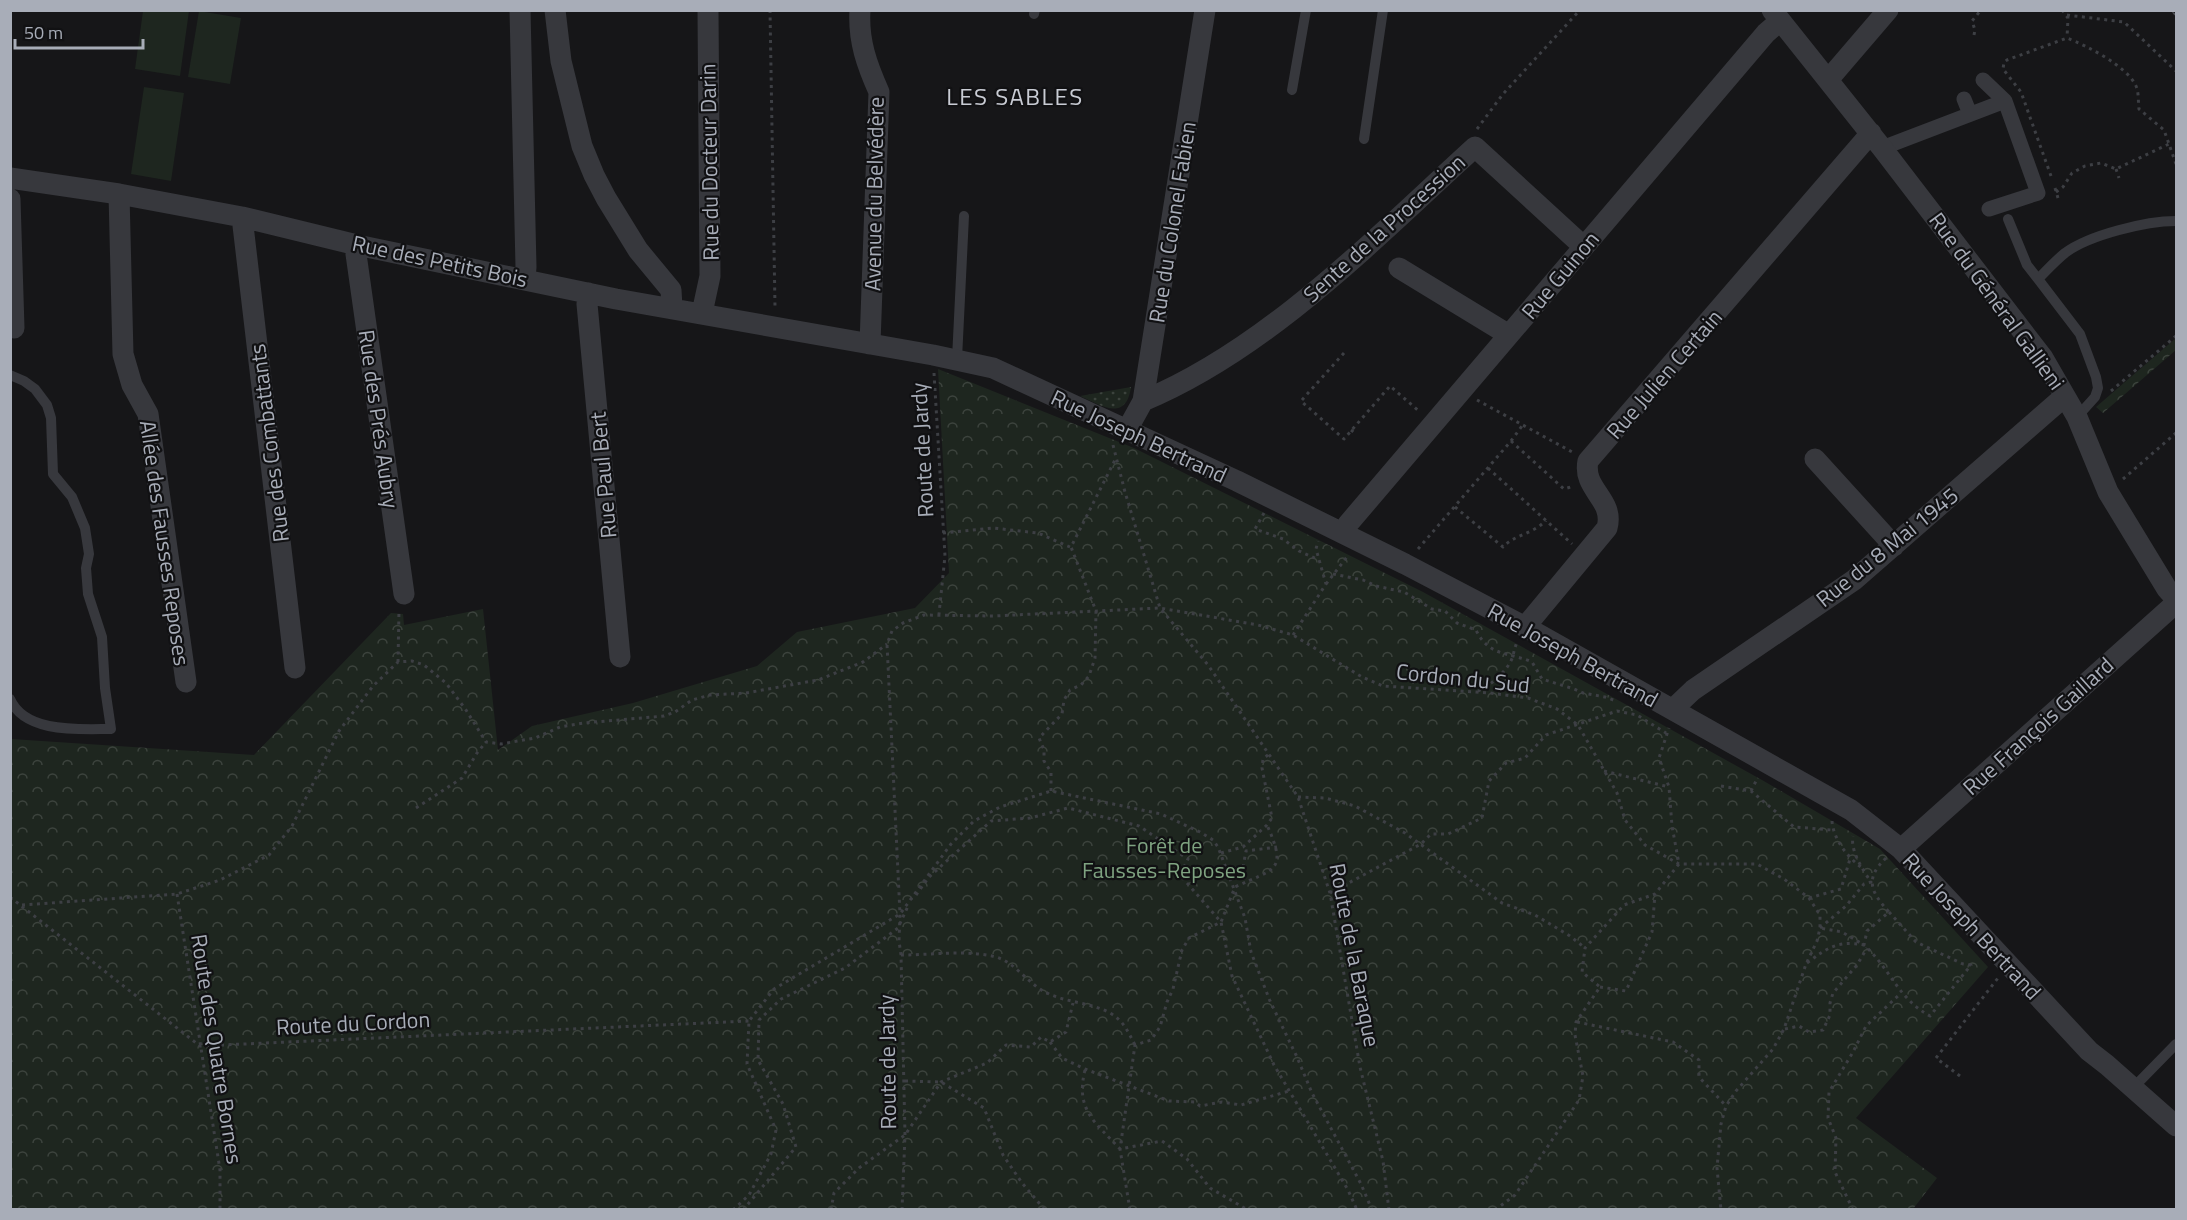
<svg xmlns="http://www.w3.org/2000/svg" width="2187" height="1220" font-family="'Titillium Web',sans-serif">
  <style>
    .grass { fill: url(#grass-dots) }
    .forest { fill: url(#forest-crowns) }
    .pitch { fill: #1e261f }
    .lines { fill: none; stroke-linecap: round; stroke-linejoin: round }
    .path { stroke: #3d3f44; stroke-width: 3; stroke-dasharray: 3 4.5; stroke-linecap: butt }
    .service { stroke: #37383d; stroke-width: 10 }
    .pedestrian { stroke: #37383d; stroke-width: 15 }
    .minor { stroke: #37383d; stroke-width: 21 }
    .rail-casing { stroke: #4a4c52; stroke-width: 7 }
    .rail { stroke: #111113; stroke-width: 4.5; stroke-dasharray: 14; stroke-linecap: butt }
    .labels { text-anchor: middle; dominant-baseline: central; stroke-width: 4.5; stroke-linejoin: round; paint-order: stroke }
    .street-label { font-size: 22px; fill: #a8adb8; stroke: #111113 }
    .park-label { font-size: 22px; fill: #7fa381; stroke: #111113 }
    .neighbourhood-label { font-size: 24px; letter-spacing: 1.5px; fill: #c9ccd4; stroke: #111113 }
  </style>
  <defs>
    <pattern id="grass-dots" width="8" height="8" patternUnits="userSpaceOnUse" patternTransform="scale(1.5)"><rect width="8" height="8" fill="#1e261f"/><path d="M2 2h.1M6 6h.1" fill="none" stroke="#3c433d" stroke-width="1.8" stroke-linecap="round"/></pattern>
    <pattern id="forest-crowns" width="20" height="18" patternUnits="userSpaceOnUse" patternTransform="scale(1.5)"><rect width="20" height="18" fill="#1e261f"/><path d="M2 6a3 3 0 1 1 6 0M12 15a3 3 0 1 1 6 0" fill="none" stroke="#3c433d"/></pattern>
  </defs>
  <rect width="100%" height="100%" fill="#161618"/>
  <path class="grass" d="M1131 387C1126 422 1102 406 1080 396Z"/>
  <path class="forest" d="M2176 338V350L2103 413 2096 407Z
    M938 369 1134 448 1423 592 1762 780 1880 849 1988 967 1856 1118 1937 1178 1913 1209H11V739L254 755 391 613 403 614 404 625 483 609 498 750 532 726 633 703 757 666 797 632 915 608 949 573Z"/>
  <path class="pitch" d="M143 11H189L180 76 135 69Z
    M199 11 241 18 230 84 188 77Z
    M144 87 184 93 171 181 131 174Z"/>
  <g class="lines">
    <path class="path" d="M770 10 775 307
      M1989 10 1990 11
      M2062 10 2068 18 2067 38
      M2067 15 2124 22 2176 71
      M1974 35 1975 30 1972 21 1981 10
      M1477 129 1503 94 1580 10
      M2116 169 2119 178
      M2051 176 2021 92 2003 69 2004 62 2007 60 2067 38C2087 46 2127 66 2136 86 2139 93 2138 101 2139 109L2164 130 2176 164
      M2055 188 2058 198
      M2056 192 2063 187 2072 173 2085 166 2101 163 2116 169 2169 144
      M1344 353 1301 401 1344 439 1390 386 1420 412
      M934 373 945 556 939 614
      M2111 391 2176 336
      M1477 400 1574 453
      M1351 430 1356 434
      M1511 441 1522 426
      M1113 445 1125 492 1160 608 1208 665 1298 797 1330 893 1360 1067 1383 1161 1389 1210
      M1488 468 1572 544
      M2123 479 2176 433
      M1455 507 1503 547C1515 534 1534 534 1546 520
      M1264 513 1255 529 1283 539 1299 551 1319 560
      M943 533 993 528 1038 533 1070 547
      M1418 549 1511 441 1564 489 1574 486
      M1333 574 1363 580 1376 586 1404 592 1432 609 1445 611 1457 623 1476 630C1489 657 1509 652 1532 662L1542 679 1574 689 1583 693 1605 697 1616 701
      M1326 584 1347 557
      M1293 635 1326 584 1316 549 1318 541
      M398 662 399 610
      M1478 691C1491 685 1508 671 1513 656 1514 651 1515 647 1517 642
      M1604 771 1669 787
      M1721 786 1751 791 1794 827 1832 830
      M1051 791V772L1044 761V750L1039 738 1062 714 1064 700 1070 690 1081 685 1089 676 1095 658 1096 611 1071 547 1116 458
      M1751 791 1757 779
      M1298 797 1325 798 1355 806 1405 833 1502 903 1535 915 1570 936 1585 948
      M416 808 462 778 477 753 486 742
      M1832 821C1833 838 1847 857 1861 867
      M1221 853 1243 847 1267 825 1272 818 1262 768 1263 759 1269 754
      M1886 858C1864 879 1871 892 1889 912
      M1228 869 1243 867 1246 851 1277 847
      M1330 893 1421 844 1431 834H1448L1482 818 1489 781 1506 763 1525 758 1546 735 1617 711 1637 715 1666 733
      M177 894 220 1170V1210
      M916 895 929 877 991 821 1030 818 1068 808 1139 826 1188 859 1180 875 1221 922 1232 976 1274 1065 1348 1190 1357 1210
      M10 897 200 1046 749 1021
      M1809 898 1841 889 1850 859
      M22 905 177 894 220 880 269 855 292 826 339 731 373 686 398 662 412 661 424 665 446 683 466 710 486 742 501 744 535 738 560 727 584 723 664 716 675 712 692 700 710 695 746 693 818 680 863 662 887 644
      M1889 912 1916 942 1963 964 1971 965 1930 1016C1898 999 1890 968 1864 945L1867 931Z
      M1820 928 1846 906 1864 884 1871 882C1863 870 1850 851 1853 836
      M901 955C930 955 963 950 992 956 1014 960 1027 983 1045 992 1066 1003 1090 1002 1110 1013 1124 1021 1128 1032 1135 1045
      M1807 963C1827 948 1838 940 1864 945L1842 932 1820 928
      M1600 987 1626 991 1652 932 1655 894
      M1577 1022 1673 1042 1699 1060V1077L1726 1106
      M1785 1029 1799 1026 1809 1032 1823 1030 1830 1015V1003L1833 993 1857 965 1867 948
      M1050 1042 1062 1058 1085 1069 1169 1101 1195 1102 1200 1106 1222 1102 1241 1105 1289 1091
      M1085 1070C1075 1110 1095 1122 1120 1149L1162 1141 1187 1159 1210 1188 1248 1210
      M1960 1076 1936 1058 1998 978
      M905 1081 941 1082 984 1108 1003 1155 1022 1183 1045 1210
      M733 1210 749 1195 771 1154 776 1130 747 1064 749 1021 774 989 900 914 951 844 974 821 1000 807 1051 791 1161 814 1200 832 1213 840 1218 847 1245 918 1251 952 1270 1001 1297 1057 1312 1093 1361 1184 1372 1210
      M743 1210 796 1147 783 1104 758 1060 759 1020 781 999 845 968 898 928 908 906
      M831 1210 834 1193 859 1168 905 1135 941 1082 987 1063 1006 1045 1031 1047 1041 1037 1050 1042 1066 1032 1073 1003
      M902 1210 905 1135 901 955 899 941 900 914 887 644 892 631 903 623 924 615 993 616 1160 608 1258 625 1293 635 1362 677 1383 686 1490 693 1528 698 1557 709 1578 725 1617 793 1625 820 1645 845 1679 864H1757L1784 879 1809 898 1820 915V928L1817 941 1806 964 1784 1029 1773 1049 1736 1091 1726 1106 1721 1124 1717 1168 1721 1210
      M1130 1210 1120 1149 1135 1045 1151 1040 1160 1027 1167 1002 1173 989 1182 950 1189 938 1221 922 1235 887C1275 868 1288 872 1267 825
      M1495 1210 1515 1195 1579 1100 1583 1076 1575 1035 1576 1022 1600 987 1582 972 1585 948 1624 905 1655 894 1679 864 1672 826 1669 787 1659 758 1669 728
      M1853 1210 1835 1172 1836 1138 1828 1118 1829 1092 1853 1052 1866 1026 1901 993"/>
    <path class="service" d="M1034 14 1035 10
      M1292 90 1306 10
      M1364 139 1383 10
      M2008 219 2027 265 2038 279
      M957 359 964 216
      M10 375 24 381 35 389 47 405 51 418 53 474 72 497 85 528 89 554 86 568 88 594 102 637 105 688 111 729C81 729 25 734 10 699
      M2077 417 2095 397 2098 388 2096 377 2080 334 2038 279C2047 270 2055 261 2065 253 2089 235 2146 221 2176 221
      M2133 1088 2176 1044"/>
    <path class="pedestrian" d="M1983 80 2005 101
      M1964 99 1970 114
      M1882 148 2005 101 2038 193 1989 209"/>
    <path class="minor" d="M520 10 526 267 525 278
      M555 10 561 61 582 146 594 175 606 198 638 250 671 290 672 307
      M860 10C858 41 867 65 879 92L870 344
      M1772 10 1882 148 2043 358 2077 417 2108 492 2167 589 2176 599
      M1828 80 1888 10
      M10 178 119 194 242 217 357 245 616 299 933 355 993 368 1237 481 1405 564 1529 629 1851 810 1901 849 2089 1051 2107 1065 2176 1126
      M119 194 123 354 132 385 148 414 186 682
      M10 199 14 328
      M242 217 295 668
      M357 245 356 254 404 594
      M1399 268 1509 335
      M589 293 587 304 620 657
      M702 313 710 276 708 10
      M1143 401C1268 349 1375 238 1475 147L1584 247
      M1127 430 1143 401 1205 10
      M1815 459 1894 546
      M1344 533 1348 524 1766 33 1780 21
      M1525 627 1607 528C1615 499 1582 490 1588 461L1871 133
      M1673 709 1693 690 1854 580 2065 396
      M1901 849 2176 603"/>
    <g class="rail-casing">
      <path id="rail" d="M2175 10 2176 12"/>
    </g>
    <use href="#rail" class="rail"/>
  </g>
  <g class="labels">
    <g class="street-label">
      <text transform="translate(709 162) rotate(-91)">Rue du Docteur Darin</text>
      <text transform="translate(874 194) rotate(-89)">Avenue du Belvédère</text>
      <text transform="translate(1172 222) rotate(-81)">Rue du Colonel Fabien</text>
      <text transform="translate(1384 228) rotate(-42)">Sente de la Procession</text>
      <text transform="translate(440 261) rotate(12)">Rue des Petits Bois</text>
      <text transform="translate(1560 275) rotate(-50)">Rue Guinon</text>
      <text transform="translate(1997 301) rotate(54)">Rue du Général Gallieni</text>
      <text transform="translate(1664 374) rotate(-49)">Rue Julien Certain</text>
      <text transform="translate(379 419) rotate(82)">Rue des Prés Aubry</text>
      <text transform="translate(1139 436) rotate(25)">Rue Joseph Bertrand</text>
      <text transform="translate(269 443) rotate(-97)">Rue des Combattants</text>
      <text transform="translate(922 450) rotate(-93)">Route de Jardy</text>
      <text transform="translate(603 475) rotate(-95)">Rue Paul Bert</text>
      <text transform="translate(165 543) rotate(82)">Allée des Fausses Reposes</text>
      <text transform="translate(1887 547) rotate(-39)">Rue du 8 Mai 1945</text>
      <text transform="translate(1573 655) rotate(29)">Rue Joseph Bertrand</text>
      <text transform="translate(1463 678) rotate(6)">Cordon du Sud</text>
      <text transform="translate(2038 726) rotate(-42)">Rue François Gaillard</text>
      <text transform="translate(1972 926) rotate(47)">Rue Joseph Bertrand</text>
      <text transform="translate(1355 955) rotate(79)">Route de la Baraque</text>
      <text transform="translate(353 1023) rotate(-3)">Route du Cordon</text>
      <text transform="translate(217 1049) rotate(81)">Route des Quatre Bornes</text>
      <text transform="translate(887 1062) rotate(-91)">Route de Jardy</text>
    </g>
    <g class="park-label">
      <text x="1164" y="845">Forêt de<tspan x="1164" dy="25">Fausses-Reposes</tspan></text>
    </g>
    <g class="neighbourhood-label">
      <text x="1015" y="96">LES SABLES</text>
    </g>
  </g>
  <rect width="2187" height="1220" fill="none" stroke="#a8adb8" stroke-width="24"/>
  <path d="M15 39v9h128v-9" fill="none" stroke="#a8adb8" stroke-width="3"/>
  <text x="24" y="39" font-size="18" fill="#a8adb8" stroke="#111113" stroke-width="4.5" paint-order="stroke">50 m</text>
</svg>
